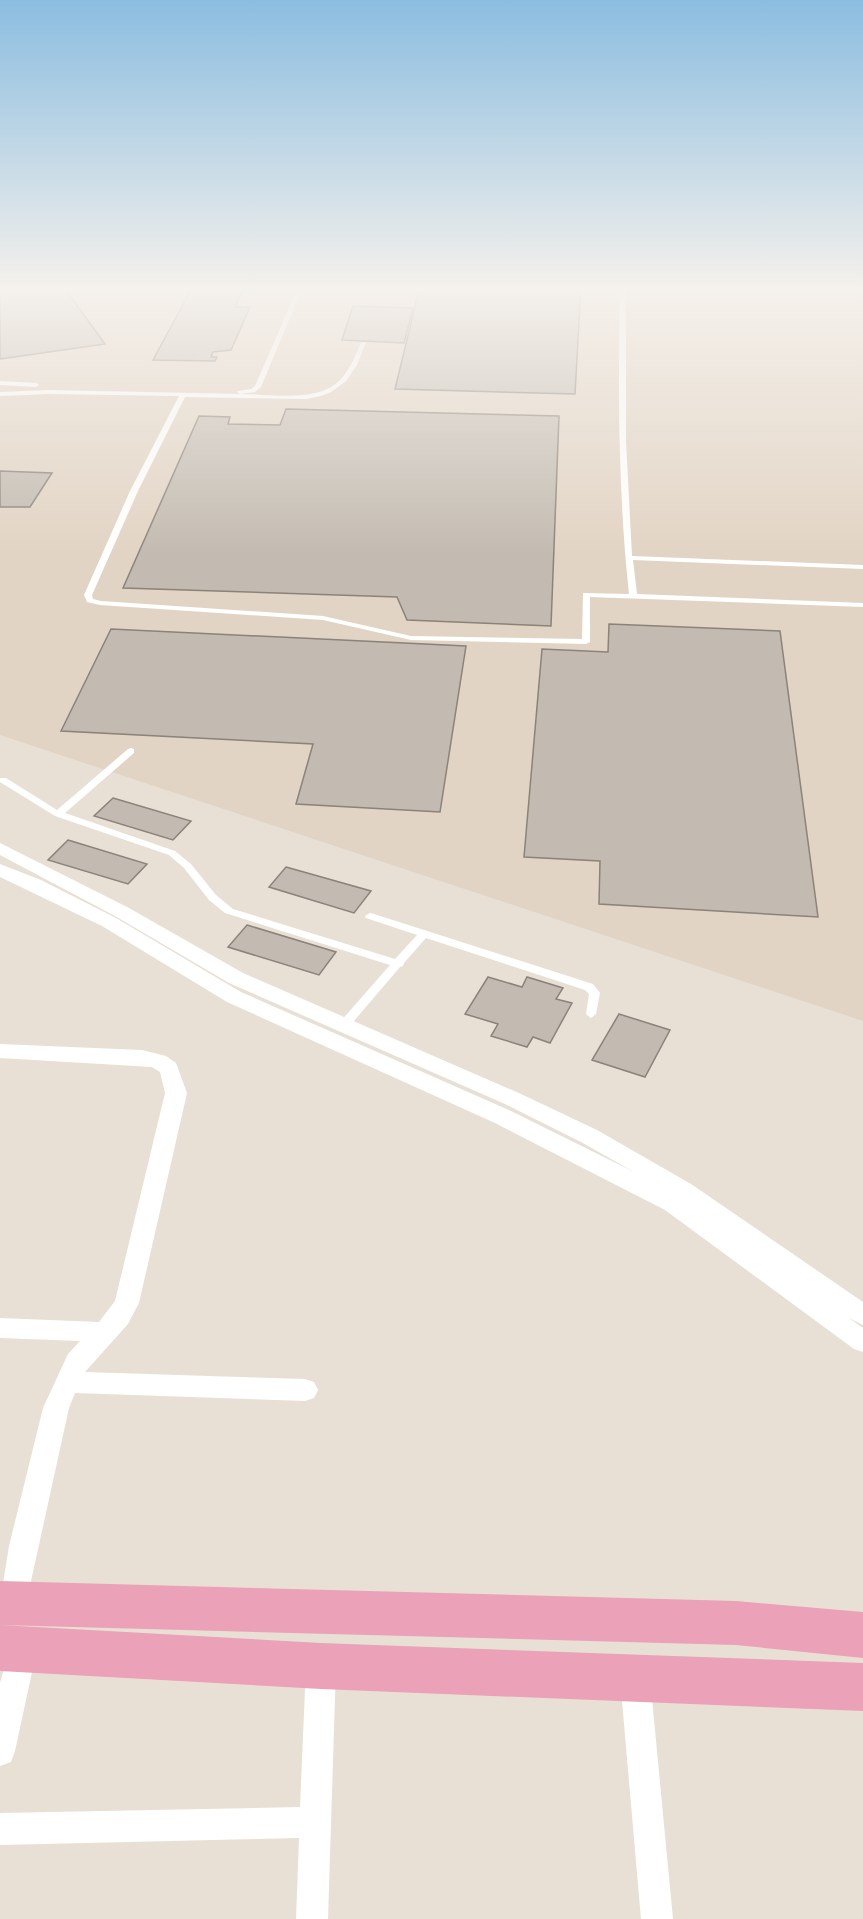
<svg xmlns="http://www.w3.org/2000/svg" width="863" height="1919" font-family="'Sofia Sans Condensed',sans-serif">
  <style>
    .built { fill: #e2d4c4 }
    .building { fill: #c3bbb1; stroke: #8b837a; stroke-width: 1.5 }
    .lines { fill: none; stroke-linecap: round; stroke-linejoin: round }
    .lane { fill: #fff; fill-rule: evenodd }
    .street { fill: #fff; fill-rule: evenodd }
    .primary { fill: #eba1b7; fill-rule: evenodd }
  </style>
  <rect width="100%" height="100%" fill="#e8e0d5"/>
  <path class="built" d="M0 286H863V1021L0 735Z"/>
  <path class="building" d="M0 286H63L105 344 0 359Z
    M193 286H245L235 307H250L231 350 213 352 211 357H217L215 361 153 360Z
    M420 286H581L575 394 395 389Z
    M353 306 413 308 404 343 342 340Z
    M286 409 559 416 551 626 407 620 397 597 123 588 199 416 230 417 228 424 280 425Z
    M0 471 52 473 30 507H0Z
    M609 624 780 631 818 917 599 904 600 861 524 857 542 649 608 652Z
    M111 629 466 646 440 812 296 804 313 744 61 731Z
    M113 798 191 821 173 840 94 816Z
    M68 840 147 864 128 884 48 860Z
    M286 867 371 891 354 913 269 887Z
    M247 925 336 952 319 975 228 947Z
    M488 977 522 987 527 977 563 988 556 999 572 1003 550 1043 533 1037 527 1047 491 1036 498 1024 465 1014Z
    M619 1014 670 1030 645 1077 592 1060Z"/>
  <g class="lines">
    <path class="lane" d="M620 286H626V441L632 556 863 565V569L633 560 637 594 863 603V607L590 597V642L586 644 411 640 323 620 100 605 87 602 84 595 130 491 179 396 48 394 0 396V392L48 390 240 394 237 392 238 391 251 389 255 386 296 292 301 291 261 387 255 392 240 394C270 394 318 403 340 380 350 370 355 356 361 343L366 342 357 365 346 381 331 392 321 396 306 399 185 397 138 491 92 595 93 599 101 601 323 616 411 636 582 639 583 593 629 594C618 492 618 389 620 286Z
      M0 381 36 383 39 385 36 387 0 385Z
      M131 748 134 749V753L65 813 175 851 191 864 216 895 233 909 395 959 417 935 366 918 365 916 370 913 374 914 593 984 600 993 596 1014 591 1018 586 1014 589 994 585 990 426 938 404 963 403 966 400 967 348 1028H340L339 1025 340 1022 390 965 225 913 209 900 184 868 169 855 55 816 0 782V778H6L57 810 128 749Z"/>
    <path class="street" d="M0 843 129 908 243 973 521 1094 597 1130 691 1184 863 1302V1325L849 1318 863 1328V1352L854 1349 665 1210 495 1123 227 1002 102 926 0 877V864L41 880 116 918 241 992 511 1111 634 1172 581 1142 505 1104 229 983 115 916 0 855Z
      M0 1044 142 1050 166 1056 176 1063 187 1093 139 1303 128 1324 85 1372 305 1379 314 1382 318 1390 314 1398 305 1401 75 1393 69 1408 24 1613 14 1617 4 1613 0 1602 9 1546 43 1408 68 1354 80 1341 0 1338V1318L99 1322 115 1301 165 1093 160 1072 152 1067 0 1058Z
      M22 1635 32 1639 37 1649 15 1751 11 1762 0 1766V1683L12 1639Z
      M321 1652 331 1656 336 1666 328 1919H296L299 1838 0 1845V1813L300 1807 306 1666 311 1656Z
      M635 1663 645 1668 650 1678 673 1919H641L620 1678 625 1668Z"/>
    <path class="primary" d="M0 1581 736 1601 863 1612V1658L736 1645 0 1625Z
      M0 1625 321 1643 863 1663V1711L321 1689 0 1671Z"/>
  </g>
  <linearGradient id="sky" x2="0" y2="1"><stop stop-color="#8bbde0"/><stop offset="0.52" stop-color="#f5f1ec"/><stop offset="1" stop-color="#f5f1ec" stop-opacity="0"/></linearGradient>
  <rect width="863" height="555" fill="url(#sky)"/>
</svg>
